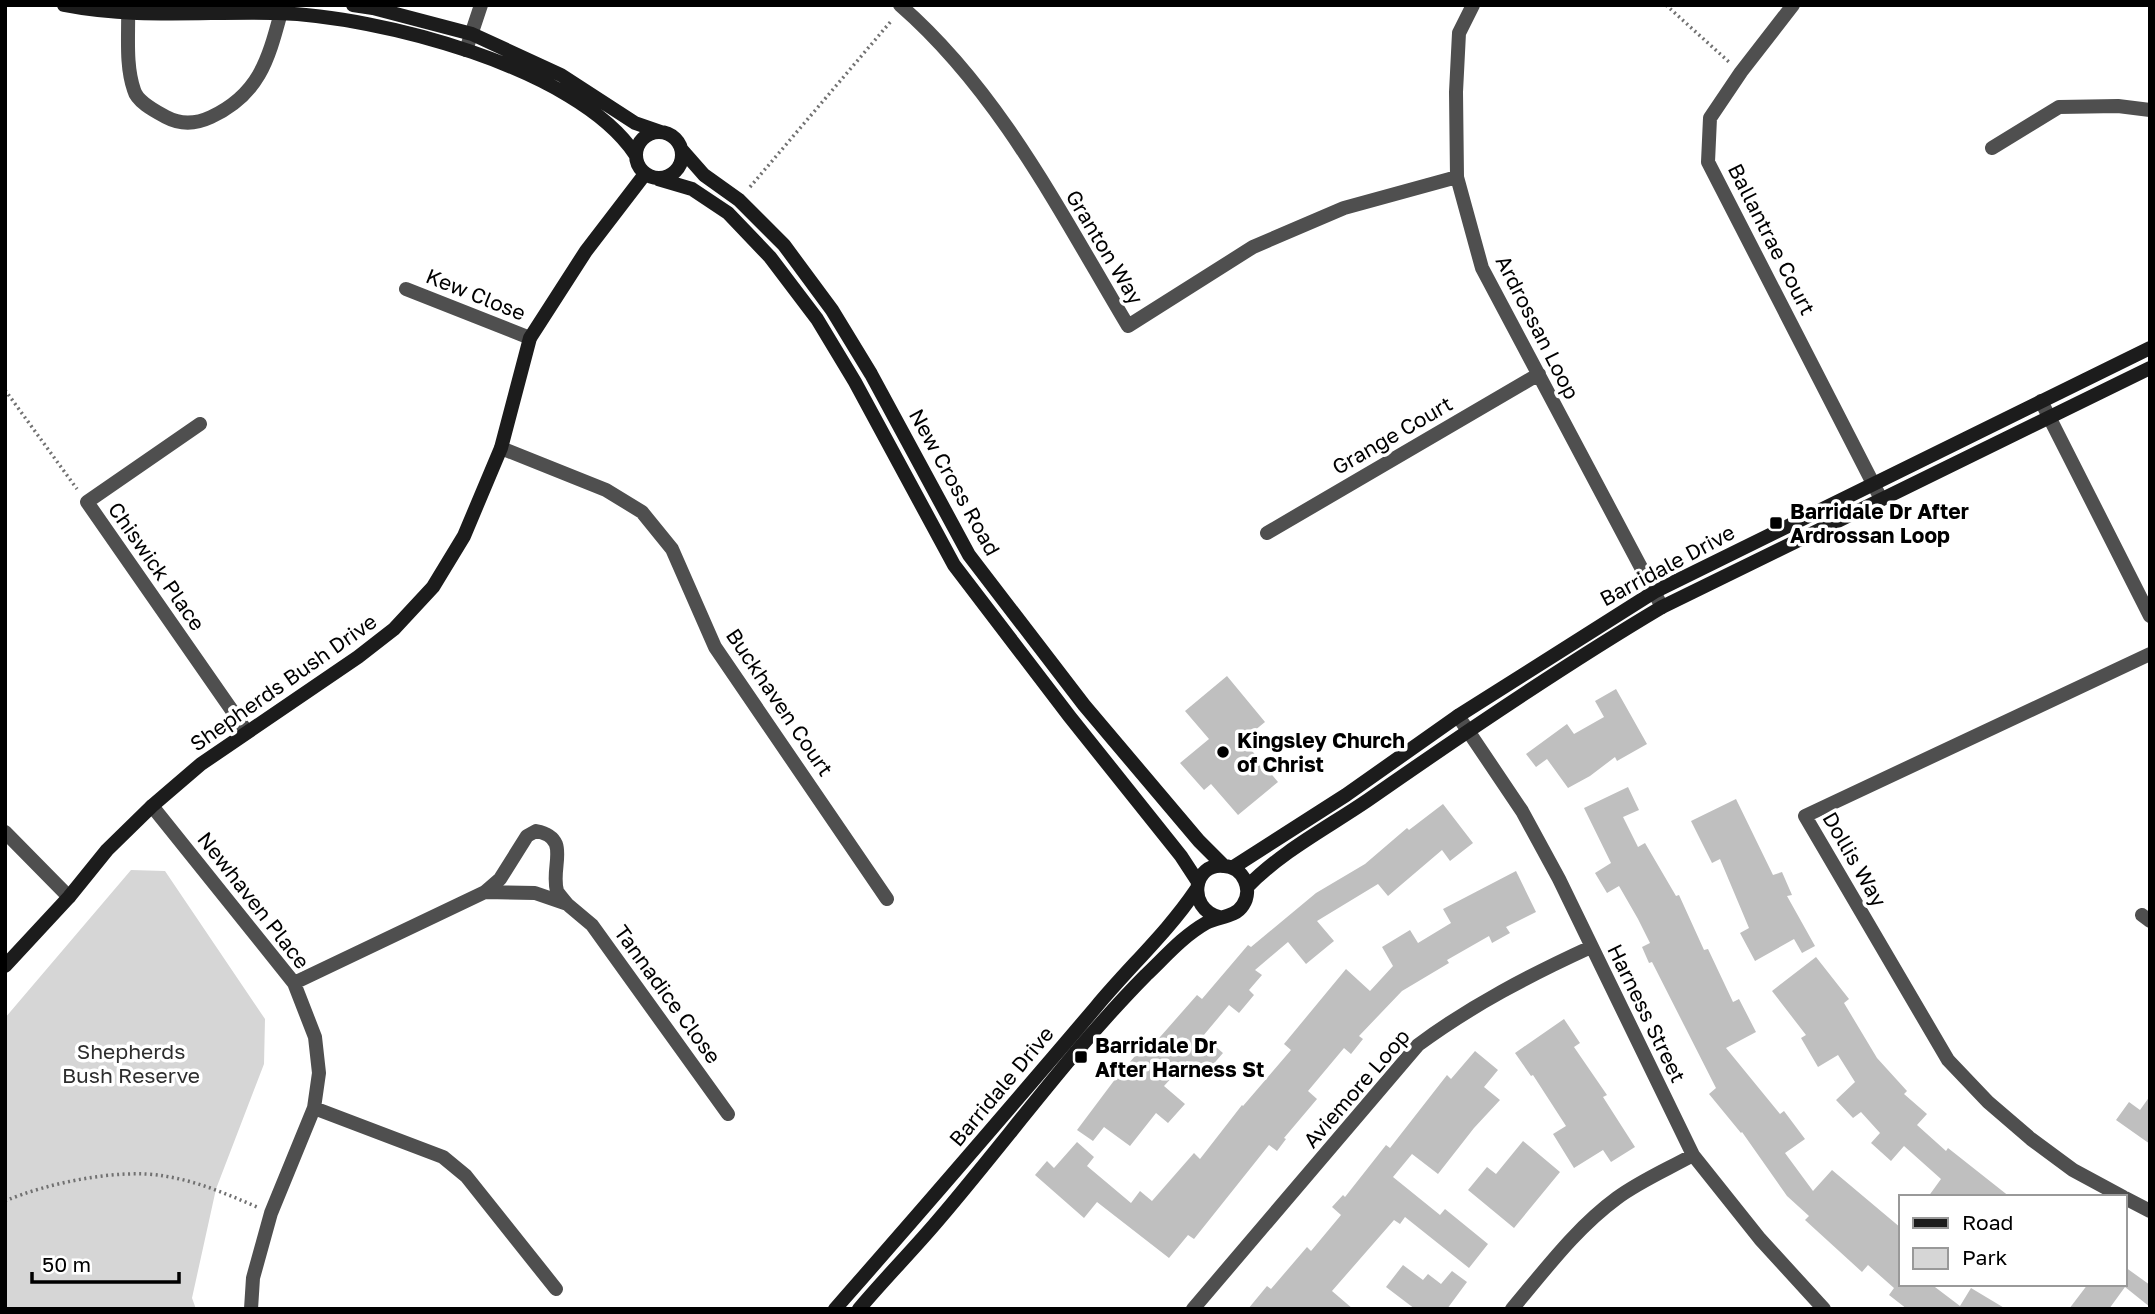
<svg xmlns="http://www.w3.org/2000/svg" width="2155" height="1314" font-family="'Golos Text',sans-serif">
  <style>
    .green { fill: #d6d6d6 }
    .building { fill: #bfbfbf }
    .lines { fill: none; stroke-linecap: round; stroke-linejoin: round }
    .path { stroke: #717171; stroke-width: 3.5; stroke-dasharray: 2 3.5; stroke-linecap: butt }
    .street { stroke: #4f4f4f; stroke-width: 14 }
    .secondary { stroke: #1c1c1c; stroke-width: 14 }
    .poi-dot { fill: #000; stroke: #fff; stroke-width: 2.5 }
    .labels { text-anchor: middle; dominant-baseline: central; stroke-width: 7; stroke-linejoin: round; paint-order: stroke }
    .street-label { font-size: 21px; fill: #000; stroke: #fff }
    .poi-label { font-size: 21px; font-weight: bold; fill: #000; stroke: #fff; text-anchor: start }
    .park-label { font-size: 21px; fill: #2d2d2d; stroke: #fff }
  </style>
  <rect width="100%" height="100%" fill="#fff"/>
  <path class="green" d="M131 870 165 871 265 1019 264 1064 216 1189 192 1298 196 1309H5V1018Z"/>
  <path class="building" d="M1227 676 1265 722 1243 740 1278 782 1238 815 1211 784 1204 790 1180 763 1209 739 1185 711Z
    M1616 689 1647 744 1617 761 1615 757 1590 776 1568 788 1547 759 1536 767 1526 754 1567 724 1574 734 1604 717 1595 701Z
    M1628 787 1639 810 1623 817 1638 847 1645 843 1676 896 1679 895 1704 950 1708 949 1733 1002 1739 999 1756 1032 1726 1048 1780 1114 1784 1111 1805 1139 1785 1153 1813 1191 1832 1170 1901 1228V1284H1931L1960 1306 1971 1288 2006 1309H1907L1889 1295 1894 1288 1868 1265 1862 1272 1805 1220 1809 1216 1787 1196 1742 1132 1741 1133 1709 1094 1716 1088 1652 962 1649 963 1642 947 1650 943 1638 919 1619 886 1607 893 1595 873 1611 863 1584 808Z
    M1736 799 1773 875 1782 872 1792 895 1787 896 1815 946 1802 953 1794 939 1755 961 1740 933 1749 928 1720 859 1712 863 1691 821Z
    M1443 804 1473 843 1450 861 1442 850 1388 896 1378 884 1317 921 1334 941 1306 964 1288 942 1255 970 1262 975 1249 990 1254 995 1239 1013 1229 1005 1203 1036 1223 1053 1203 1076 1187 1061 1164 1086 1185 1104 1168 1123 1156 1113 1130 1146 1104 1127 1093 1141 1077 1130 1116 1078 1148 1041 1153 1045 1197 995 1202 999 1248 945 1251 947 1316 893 1365 864 1407 828 1409 830Z
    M1516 871 1536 912 1506 927 1510 933 1492 943 1489 936 1447 960 1449 963 1402 991 1359 1036 1363 1039 1351 1054 1344 1048 1308 1091 1317 1099 1284 1138 1286 1139 1277 1151 1269 1145 1194 1239 1188 1235 1169 1258 1097 1202 1084 1218 1035 1175 1047 1161 1054 1168 1077 1142 1094 1157 1087 1166 1131 1203 1140 1191 1152 1201 1194 1153 1200 1159 1242 1105 1243 1106 1291 1050 1284 1044 1346 969 1370 991 1393 966 1382 947 1410 930 1418 943 1451 923 1443 909Z
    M1816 957 1849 999 1844 1003 1877 1058 1907 1091 1904 1094 1927 1114 1917 1125 1946 1151 1948 1148 2010 1197H1928L1941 1179 1904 1146 1891 1161 1871 1143 1880 1133 1861 1112 1853 1118 1836 1100 1855 1082 1838 1055 1818 1067 1801 1038 1806 1035 1772 991Z
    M1564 1019 1580 1043 1574 1047 1607 1095 1603 1097 1635 1147 1611 1162 1603 1150 1574 1168 1553 1134 1566 1126 1533 1075 1531 1076 1515 1053Z
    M1475 1051 1498 1070 1484 1087 1500 1100 1474 1128 1438 1174 1412 1154 1393 1177 1440 1215 1445 1209 1488 1244 1469 1268 1405 1217 1400 1224 1394 1220 1332 1291 1353 1309H1248L1267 1286 1271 1289 1307 1247 1311 1251 1341 1215 1332 1207 1343 1195 1345 1197 1386 1145 1390 1148 1447 1075 1451 1079Z
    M2150 1096V1144L2116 1120 2129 1102 2140 1110Z
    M1523 1141 1560 1172 1514 1228 1468 1190 1487 1167 1496 1174Z
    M1403 1265 1423 1280 1428 1274 1441 1284 1452 1271 1467 1282 1447 1309H1415L1386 1287Z
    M2125 1267 2150 1285V1307L2125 1287 2109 1309H2069L2088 1284H2125Z"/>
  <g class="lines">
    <path class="path" d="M1666 5 1729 62
      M750 187 892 20
      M5 390 77 489
      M5 1201C47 1183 120 1168 164 1176 197 1181 227 1194 257 1207"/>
    <path class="street" d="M128 5C129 33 125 64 134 90 137 102 155 111 166 117 181 125 196 124 211 117 262 93 269 56 283 5
      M900 5C1000 92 1061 214 1128 326L1253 247 1344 208 1457 177
      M1473 5 1459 33 1456 92 1457 177 1482 268 1662 607
      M1793 5 1741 72 1710 118 1708 162 1881 499
      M466 50 481 5
      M1992 148 2059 107 2118 106 2150 110
      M406 289 530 338
      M2041 401 2150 616
      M200 424 87 502 247 732
      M501 448 606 490 642 512 672 549 715 647 887 899
      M1267 533 1539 374
      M1458 716 1522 811 1559 879 1693 1155 1760 1239 1824 1309
      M152 806 294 983 315 1037 319 1073 314 1108 271 1213 253 1278 251 1309
      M5 832 69 897
      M485 892 500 879 527 836 536 831C572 838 550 866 557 891 559 895 564 900 567 904
      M2142 915 2150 921
      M294 983 485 892 535 893 567 904 592 925 728 1114
      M314 1108 443 1157 466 1176 556 1289
      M2123 1197 2073 1170 2031 1139 1988 1102 1948 1060 1805 816 2150 654
      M2125 1198 2150 1211
      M1193 1309 1418 1045C1472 1005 1530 975 1591 947
      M1512 1309C1545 1270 1576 1228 1617 1198 1640 1181 1668 1169 1693 1155"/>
    <path class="secondary" d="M64 5C134 19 207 11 277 13 378 16 577 67 635 154
      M353 5 373 8 472 34 561 75 635 123 661 132
      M636 155a23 23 0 1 1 46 0a23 23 0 1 1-46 0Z
      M682 150 704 175 739 200 784 245 832 310 871 374 969 555 1084 705 1199 841 1224 866
      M658 179 692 189 728 213 770 257 817 319 855 382 954 565 1070 717 1181 856 1198 882
      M1232 868 1346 795 1458 716 1654 592 2150 348
      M1247 887C1282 851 1327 828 1368 800 1464 733 1561 667 1662 607L2150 368
      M5 966 69 897 107 850 152 806 201 764 358 657 394 629 433 587 464 536 501 448 530 338 586 251 645 174
      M835 1309C923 1209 1010 1108 1096 1007 1129 967 1167 933 1196 890
      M859 1309C885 1278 914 1249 940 1218 1009 1137 1071 1051 1146 975 1165 957 1183 936 1206 923 1218 916 1235 918 1243 905 1253 890 1244 867 1224 866 1193 862 1186 908 1219 917"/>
  </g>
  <g class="poi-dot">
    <rect x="1769" y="516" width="14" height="14" rx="3.5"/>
    <circle cx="1223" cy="752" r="7"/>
    <rect x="1074" y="1050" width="14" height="14" rx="3.5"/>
  </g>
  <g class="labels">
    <g class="street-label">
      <text transform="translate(1772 239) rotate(63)">Ballantrae Court</text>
      <text transform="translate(1105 247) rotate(59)">Granton Way</text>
      <text transform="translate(476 294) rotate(22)">Kew Close</text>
      <text transform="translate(1538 327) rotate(63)">Ardrossan Loop</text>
      <text transform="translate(1392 435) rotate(-30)">Grange Court</text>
      <text transform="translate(955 482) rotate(61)">New Cross Road</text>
      <text transform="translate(1667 565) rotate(-28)">Barridale Drive</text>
      <text transform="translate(157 566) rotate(55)">Chiswick Place</text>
      <text transform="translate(283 682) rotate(-35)">Shepherds Bush Drive</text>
      <text transform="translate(780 702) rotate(56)">Buckhaven Court</text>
      <text transform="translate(1855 859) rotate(60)">Dollis Way</text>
      <text transform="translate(254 900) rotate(52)">Newhaven Place</text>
      <text transform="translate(668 994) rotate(54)">Tannadice Close</text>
      <text transform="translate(1647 1013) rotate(64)">Harness Street</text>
      <text transform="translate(1001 1086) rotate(-50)">Barridale Drive</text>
      <text transform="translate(1356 1088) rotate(-49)">Aviemore Loop</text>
    </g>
    <g class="poi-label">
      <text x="1790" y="511">Barridale Dr After<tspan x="1790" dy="24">Ardrossan Loop</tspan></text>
      <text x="1237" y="740">Kingsley Church<tspan x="1237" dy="24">of Christ</tspan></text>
      <text x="1095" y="1045">Barridale Dr<tspan x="1095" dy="24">After Harness St</tspan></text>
    </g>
    <g class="park-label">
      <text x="131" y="1051">Shepherds<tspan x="131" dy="24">Bush Reserve</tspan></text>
    </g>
  </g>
  <rect width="2155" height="1314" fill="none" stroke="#000000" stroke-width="14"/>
  <rect x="1899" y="1195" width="228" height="91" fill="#ffffff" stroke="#999999" stroke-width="2"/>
  <rect x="1913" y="1218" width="35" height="10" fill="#1c1c1c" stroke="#999999" stroke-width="2"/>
  <text x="1962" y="1230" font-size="21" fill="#000000">Road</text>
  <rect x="1913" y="1248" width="35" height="21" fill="#d6d6d6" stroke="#999999" stroke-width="2"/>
  <text x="1962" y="1265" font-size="21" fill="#000000">Park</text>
  <path d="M32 1272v10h147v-10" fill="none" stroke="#000000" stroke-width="3.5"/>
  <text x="42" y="1272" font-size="21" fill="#000000" stroke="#ffffff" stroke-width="5" paint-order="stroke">50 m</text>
</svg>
